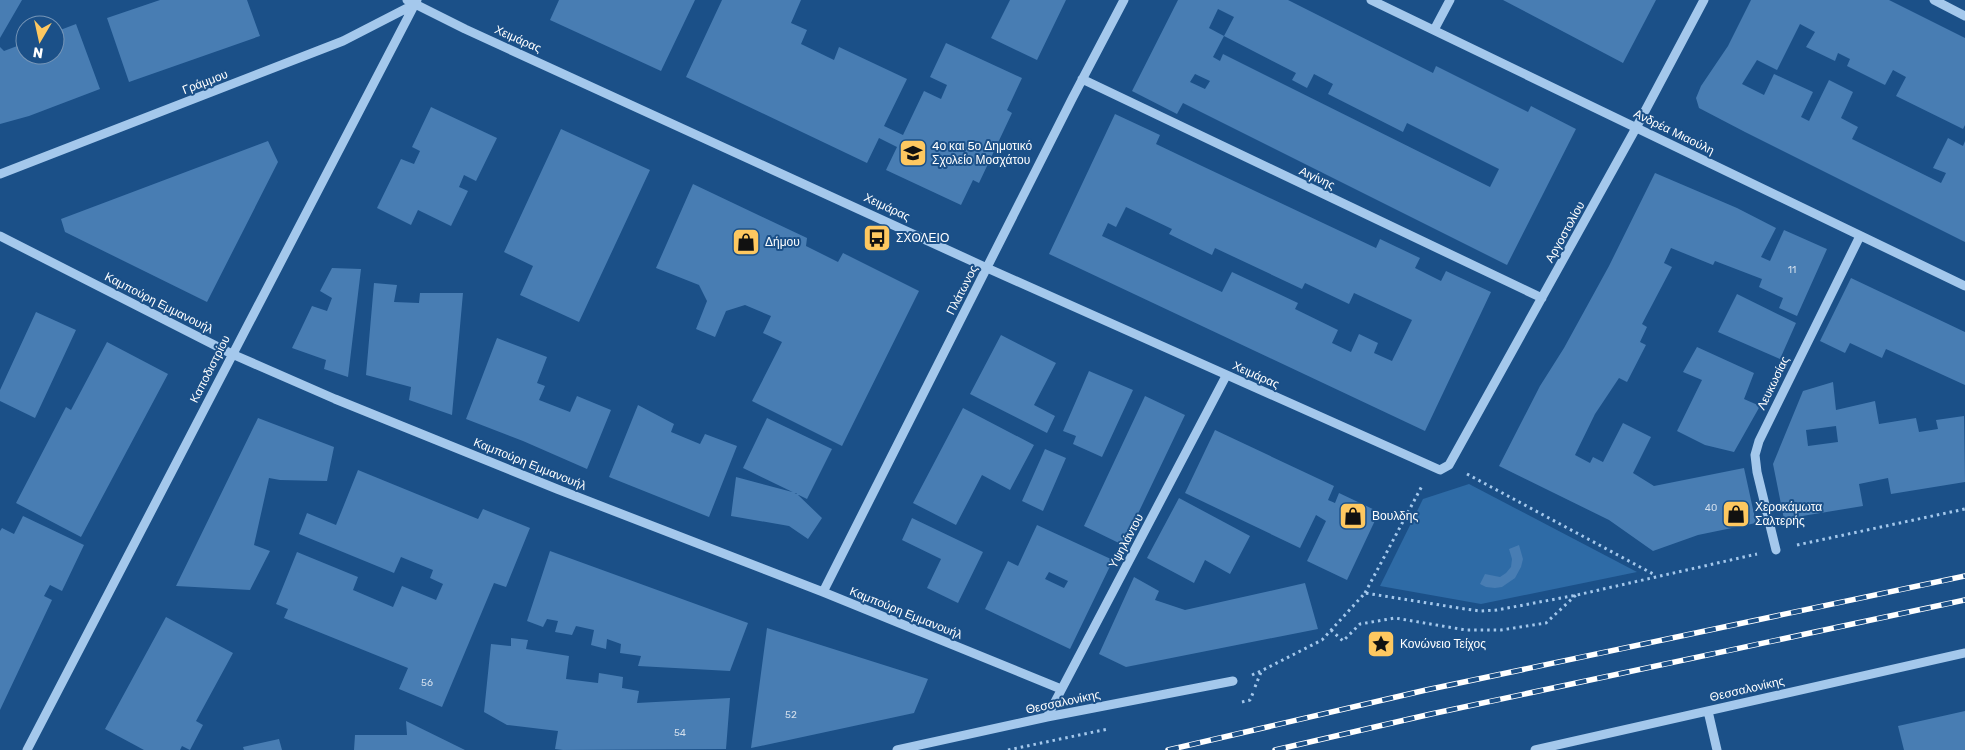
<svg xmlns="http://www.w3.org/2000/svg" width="1965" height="750" font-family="Rubik,sans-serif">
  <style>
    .green { fill: #2e6ba6 }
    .building { fill: #487db3; fill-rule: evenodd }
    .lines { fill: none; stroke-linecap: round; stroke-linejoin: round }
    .path { stroke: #a4c8ec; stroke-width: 3; stroke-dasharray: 2.5 4; stroke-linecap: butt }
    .minor { stroke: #a4c8ec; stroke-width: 9 }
    .rail-casing { stroke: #fff; stroke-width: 5.5 }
    .rail { stroke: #1b5088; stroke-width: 4; stroke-dasharray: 11; stroke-linecap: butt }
    .labels { text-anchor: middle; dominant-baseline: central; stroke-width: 4; stroke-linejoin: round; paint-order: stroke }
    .number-label { font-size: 10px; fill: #d1deec }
    .street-label { font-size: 12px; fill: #fff; stroke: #1b5088 }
    .poi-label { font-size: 12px; fill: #fff; stroke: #1b5088; text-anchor: start }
  </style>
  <rect width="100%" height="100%" fill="#1b5088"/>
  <path class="green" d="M1469 484 1637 572 1481 604 1380 586 1423 499Z"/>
  <path class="building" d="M0 0H22L0 38Z
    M160 0H247L260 36 129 82 107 18Z
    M559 0H695L661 71 550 20Z
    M722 0H801L791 23 807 30 801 44 834 60 839 47 907 79 884 126 903 135 924 91 941 99 947 85 930 77 946 43 1022 78 1007 110 1012 113 979 183 973 180 961 205 886 170 897 147 879 138 867 163 686 77Z
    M1010 0H1066L1037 60 991 38Z
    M1178 0H1288L1433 73 1436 66 1528 112 1531 106 1576 129 1507 265 1183 103 1177 114 1132 91ZM1218 9 1234 17 1224 36 1296 73 1292 80 1307 88 1314 74 1333 84 1328 94 1403 132 1407 123 1499 169 1490 187 1223 54 1220 61 1213 57 1224 36 1209 28ZM1195 74 1210 81 1205 89 1190 82Z
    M1503 0H1656L1623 63Z
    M1751 0H1889L1965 38V125L1963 129 1896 96 1906 77 1893 70 1885 85 1847 66 1850 59 1838 53 1835 61 1806 47 1815 32 1800 24 1777 70 1757 60 1742 84 1764 95 1774 74 1813 92 1801 117 1809 121 1829 80 1853 92 1841 118 1858 127 1852 139 1941 183 1946 173 1933 168 1948 138 1963 146 1965 141V242L1745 132 1699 108 1696 98 1701 86 1728 46Z
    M76 24 100 89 29 116 0 124V47L4 51 25 43V55H55V32Z
    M431 107 497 138 476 181 464 175 459 187 468 191 451 226 418 210 411 225 377 208 401 159 414 164 420 151 412 147Z
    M1115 114 1160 135 1156 144 1202 166 1376 248 1380 239 1420 258 1415 268 1441 281 1446 271 1491 292 1425 431 1049 254ZM1126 207 1172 229 1169 234 1212 255 1215 248 1302 289 1305 283 1349 304 1354 293 1412 320 1392 361 1374 353 1378 343 1359 334 1351 352 1332 343 1338 330 1295 309 1298 303 1232 272 1222 292 1102 236 1108 223 1116 227Z
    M561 129 650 170 579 322 520 295 533 266 504 252Z
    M268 141 278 162 207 302 65 232 61 219Z
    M1655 173 1737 208 1776 228 1761 257 1770 261 1784 230 1827 249 1797 316 1779 308 1783 298 1759 287 1762 279 1715 261 1713 265 1671 248 1664 263 1672 267 1642 324 1647 327 1640 342 1646 345 1627 382 1619 378 1595 414 1575 455 1590 463 1593 457 1603 462 1623 423 1651 437 1633 473 1654 486 1744 468 1756 523 1698 535 1653 551 1609 520 1499 466 1540 386 1564 348 1609 266Z
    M693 184 807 238 806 246 838 262 843 253 919 291 842 446 752 401 782 342 763 333 771 316 745 305 726 311 715 337 696 329 707 301 699 285 656 268Z
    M332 268 361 269 348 377 324 369 326 360 292 348 312 306 327 311 332 298 320 291Z
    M1851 278 1965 332V385L1886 349 1882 358 1850 343 1845 353 1820 341Z
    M374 283 397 285 394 302 419 303 420 293H463L452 415 409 400 411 387 366 375Z
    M1737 294 1796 323 1780 359 1718 332Z
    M36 312 76 330 35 418 0 401V390Z
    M1001 335 1056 363 1034 405 1055 416 1047 433 970 394Z
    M497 338 547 357 537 383 545 386 539 400 570 412 577 396 611 410 587 469 523 441 466 419Z
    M107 342 168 374 81 537 16 503 66 407 71 410Z
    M1697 347 1754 373 1744 399 1760 406 1734 452 1705 445 1677 431 1702 380 1683 372Z
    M1089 371 1133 390 1102 457 1073 444 1076 436 1063 431Z
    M1833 382 1836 410 1875 401 1879 424 1916 418 1919 432 1938 429 1936 420 1964 416 1965 482 1891 494 1888 478 1859 484 1863 506 1784 519 1773 464 1803 391ZM1836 426 1838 442 1808 446 1806 430Z
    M1145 396 1185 415 1123 545 1084 526Z
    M638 405 674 424 671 432 700 444 705 434 737 446 709 517 609 477Z
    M963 408 1034 445 1010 490 982 475 956 525 913 503Z
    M258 418 334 447 327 481 280 480 269 478 254 545 270 551 250 590 176 586Z
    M767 418 832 449 807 499 743 468Z
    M1215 430 1334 486 1328 500 1335 503 1339 493 1379 512 1347 580 1307 561 1326 521 1316 515 1300 548 1185 493Z
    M1045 449 1066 458 1043 511 1022 501Z
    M358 470 478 519 483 509 530 528 506 587 494 583 442 707 399 689 408 668 284 618 288 609 276 604 297 552 358 577 353 590 393 607 402 586 436 600 443 584 430 578 433 570 401 557 394 573 299 534 307 513 336 525Z
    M736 477 796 493 822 518 808 539 789 526 731 516Z
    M1179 498 1250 536 1230 574 1205 560 1194 583 1147 558Z
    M23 516 84 545 62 591 50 585 44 596 52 600 0 710V531L2 528 14 534Z
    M912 518 983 552 958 603 927 588 941 559 902 540Z
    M1037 525 1113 560 1070 649 985 609 1008 561 1018 566ZM1049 572 1068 581 1064 588 1045 579Z
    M1519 545 1523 559 1521 567 1515 578 1502 587 1495 588 1486 587 1480 584 1485 574 1500 577 1506 573 1511 567 1512 559 1509 549Z
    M550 551 748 623 730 671 638 666 641 656 620 653 621 644 607 639 606 649 591 645 594 630 576 626 572 635 555 632 558 621 547 619 543 627 527 621Z
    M1134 577 1159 591 1155 600 1185 610 1305 583 1318 629 1126 667 1099 654Z
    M166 617 233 653 196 721 203 725 190 750 182 746 180 750H144L105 729Z
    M767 628 928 679 914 713 751 748Z
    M511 638 528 640 526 649 569 656 566 679 598 683 599 673 623 677 622 688 639 691 637 703 730 698 726 749 563 750 555 749 558 731 507 725 484 712 491 644 511 646Z
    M1965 711V750H1904L1898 726Z
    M406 721 465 750H354L355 735H407Z
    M279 739 282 750H244L243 747Z"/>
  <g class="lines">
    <path class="path" d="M1467 474 1655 575
      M1797 545 1965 509
      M1365 593 1423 484
      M1331 630 1343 641 1360 624 1395 618 1466 630H1501L1546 623 1576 595
      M1252 675 1261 671 1322 640 1365 593 1465 609 1480 611 1497 610 1577 595 1757 554
      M1255 687 1261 672
      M1242 702 1250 700 1253 693
      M1008 750 1108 729"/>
    <path class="minor" d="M407 0 465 29 987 268 1440 470 1449 465 1636 128 1704 0
      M1371 0 1965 286
      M1934 0 1965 16
      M1434 30 1450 0
      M1082 79 1542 298
      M0 174 343 41 415 4
      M0 236 232 354 335 399 557 489 823 592 1061 689
      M1776 550 1757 472 1755 455 1759 441 1860 236
      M823 592 1073 97 1124 0
      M1708 711 1717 750
      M1047 717 1226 376
      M27 750 417 0
      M897 750 1047 717 1233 681
      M1535 750 1965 653"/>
    <g class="rail-casing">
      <path id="rail" d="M1168 750 1426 690 1965 576
        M1275 750 1431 714 1965 600"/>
    </g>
    <use href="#rail" class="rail"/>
  </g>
  <defs>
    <g id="school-square" transform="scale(1.4375)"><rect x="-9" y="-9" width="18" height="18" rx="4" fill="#fec860" stroke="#1b5088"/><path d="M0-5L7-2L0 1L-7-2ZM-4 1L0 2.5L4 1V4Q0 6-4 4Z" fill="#111"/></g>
    <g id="bus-square" transform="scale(1.4375)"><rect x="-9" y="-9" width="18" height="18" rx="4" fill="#fec860" stroke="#1b5088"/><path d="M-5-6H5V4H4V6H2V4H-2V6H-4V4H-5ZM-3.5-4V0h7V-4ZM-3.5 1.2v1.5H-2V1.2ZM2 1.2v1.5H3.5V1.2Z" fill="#111"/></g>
    <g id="shop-square" transform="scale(1.4375)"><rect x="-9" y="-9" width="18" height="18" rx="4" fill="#fec860" stroke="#1b5088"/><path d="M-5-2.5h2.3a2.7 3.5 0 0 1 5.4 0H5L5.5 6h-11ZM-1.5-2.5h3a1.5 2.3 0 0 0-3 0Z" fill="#111"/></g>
    <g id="sight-square" transform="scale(1.4375)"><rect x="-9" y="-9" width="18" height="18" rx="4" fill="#fec860" stroke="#1b5088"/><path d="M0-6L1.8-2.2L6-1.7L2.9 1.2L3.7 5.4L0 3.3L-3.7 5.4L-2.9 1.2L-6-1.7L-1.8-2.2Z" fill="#111"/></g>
  </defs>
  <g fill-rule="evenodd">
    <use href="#school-square" x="913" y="153"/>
    <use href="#bus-square" x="877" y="238"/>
    <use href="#shop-square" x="746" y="242"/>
    <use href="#shop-square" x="1736" y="514"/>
    <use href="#shop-square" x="1353" y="516"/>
    <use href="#sight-square" x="1381" y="644"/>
  </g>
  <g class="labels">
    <g class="number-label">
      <text x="1792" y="270">11</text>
      <text x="1711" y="508">40</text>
      <text x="427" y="683">56</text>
      <text x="791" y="715">52</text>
      <text x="680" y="733">54</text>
    </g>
    <g class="street-label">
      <text transform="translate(518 39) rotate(24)">Χειμάρας</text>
      <text transform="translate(205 82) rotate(-21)">Γράμμου</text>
      <text transform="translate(1674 132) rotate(26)">Ανδρέα Μιαούλη</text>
      <text transform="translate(1317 178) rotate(25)">Αιγίνης</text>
      <text transform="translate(887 207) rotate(25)">Χειμάρας</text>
      <text transform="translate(1565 232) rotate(-61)">Αργοστολίου</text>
      <text transform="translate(962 290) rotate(-63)">Πλάτωνος</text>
      <text transform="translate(159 303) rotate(27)">Καμπούρη Εμμανουήλ</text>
      <text transform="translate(210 369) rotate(-63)">Καποδιστρίου</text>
      <text transform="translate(1256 375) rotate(24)">Χειμάρας</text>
      <text transform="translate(1773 383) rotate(-64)">Λευκωσίας</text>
      <text transform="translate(530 464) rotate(22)">Καμπούρη Εμμανουήλ</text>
      <text transform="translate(1126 541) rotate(-62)">Υψηλάντου</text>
      <text transform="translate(906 613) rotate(22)">Καμπούρη Εμμανουήλ</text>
      <text transform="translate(1747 689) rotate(-13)">Θεσσαλονίκης</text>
      <text transform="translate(1063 702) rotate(-12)">Θεσσαλονίκης</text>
    </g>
    <g class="poi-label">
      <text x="932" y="146">4ο και 5ο Δημοτικό<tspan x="932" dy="14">Σχολείο Μοσχάτου</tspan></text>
      <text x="896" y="238">ΣΧΟΛΕΙΟ</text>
      <text x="765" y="242">Δήμου</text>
      <text x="1755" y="507">Χεροκάμωτα<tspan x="1755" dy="14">Σαλτερής</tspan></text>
      <text x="1372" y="516">Βουλδης</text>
      <text x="1400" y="644">Κονώνειο Τείχος</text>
    </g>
  </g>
  <g transform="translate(40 40) rotate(189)"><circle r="24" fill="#1b5088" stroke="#7696b8"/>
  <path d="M0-4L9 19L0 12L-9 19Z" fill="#fec860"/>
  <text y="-8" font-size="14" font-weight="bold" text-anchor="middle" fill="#ffffff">N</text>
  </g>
</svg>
